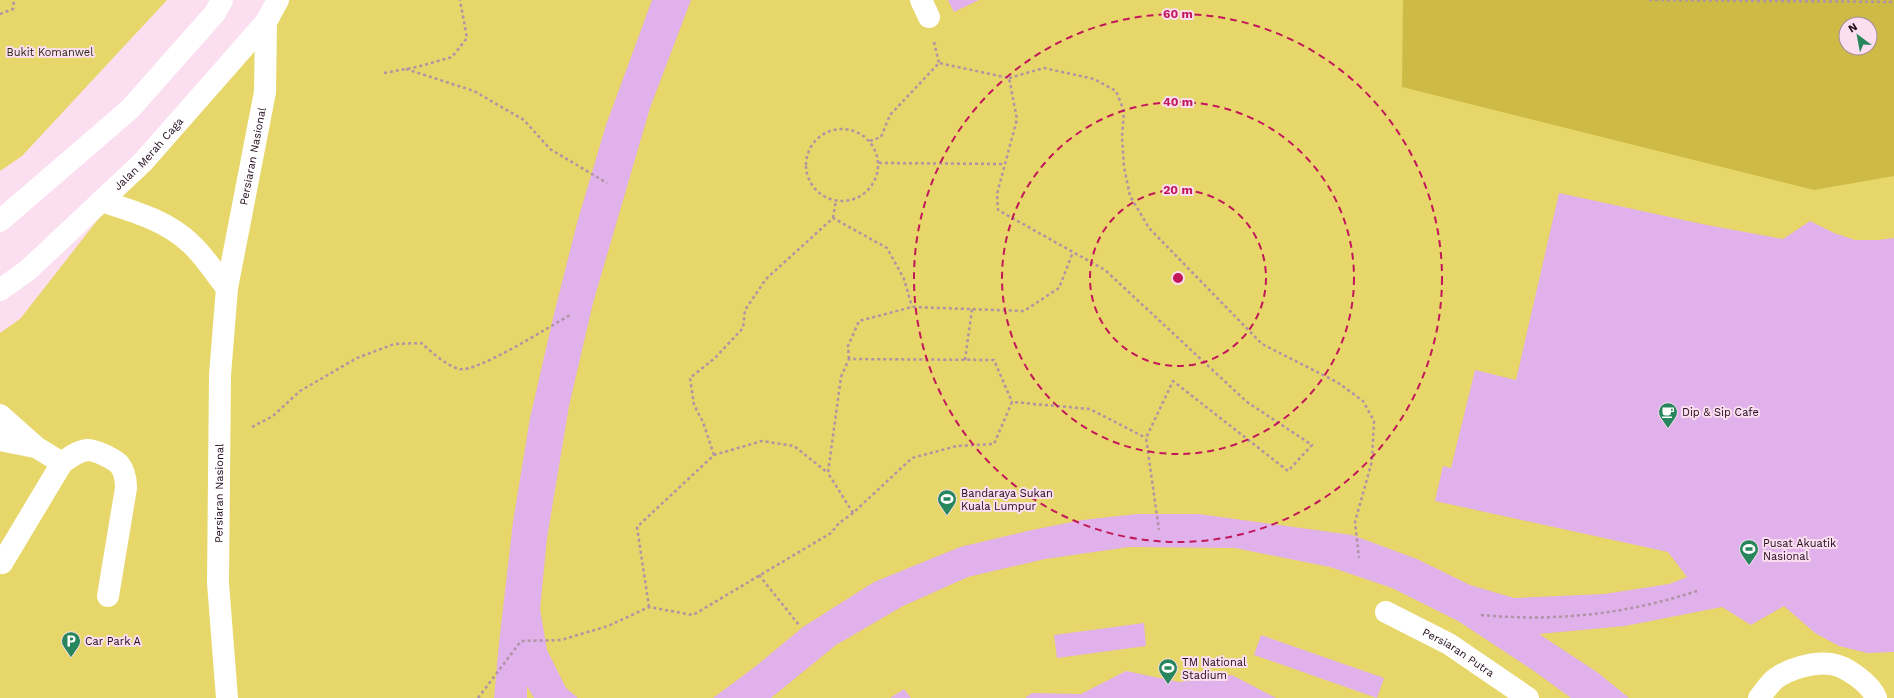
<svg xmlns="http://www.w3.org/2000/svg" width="1894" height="698" font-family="'Work Sans',sans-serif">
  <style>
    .green { fill: #e7d669; fill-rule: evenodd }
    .forest { fill: #cdbb46; fill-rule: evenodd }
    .building { fill: #e0b1ea }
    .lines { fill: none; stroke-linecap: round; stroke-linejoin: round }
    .path { stroke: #af94a5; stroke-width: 2.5; stroke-dasharray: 3 3; stroke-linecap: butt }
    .minor { stroke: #fff; stroke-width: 22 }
    .ring { fill: none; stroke: #c2185b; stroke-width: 2; stroke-dasharray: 7 5 }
    .labels { text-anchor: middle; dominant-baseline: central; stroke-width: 4; stroke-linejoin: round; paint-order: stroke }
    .park-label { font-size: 11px; fill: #2d2a16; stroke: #fbdff0 }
    .street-label { font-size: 11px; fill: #230c1c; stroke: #fbdff0 }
    .poi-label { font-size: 11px; fill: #230c1c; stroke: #fbdff0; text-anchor: start }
    .centre { fill: #c2185b; stroke: #fbdff0; stroke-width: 2 }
    .ring-label { font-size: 12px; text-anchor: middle; font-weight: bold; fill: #c2185b; stroke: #fbdff0; stroke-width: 4; stroke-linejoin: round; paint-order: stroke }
  </style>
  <rect width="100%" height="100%" fill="#fbdff0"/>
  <path class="green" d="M0 0H167L22 156 0 171Z
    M275 0H1894V698H0V333L20 319 143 162ZM1846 24H1870V48H1846Z"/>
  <path class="forest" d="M1403 0H1894V176L1814 190 1402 87ZM1846 24H1870V48H1846Z"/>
  <path class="building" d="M652 0H691L650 108 593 303 569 406 547 538 540 609 547 650 566 688 578 698H534L527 686V698H494L499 643 513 522 530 418 554 314 577 223 606 125Z
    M948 0H979L954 12Z
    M1559 193 1702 224 1783 239 1810 221 1834 233 1855 240H1878L1894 238V652L1867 653 1839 646 1815 633 1784 606 1751 625 1722 607 1625 626 1539 634 1597 672 1629 698H1571L1534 671 1458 621 1392 588 1330 567 1235 548 1129 547 1045 559 968 577 903 606 836 645 771 698H713L756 666 803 627 874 582 960 547 1027 531 1082 520 1137 514H1198L1352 535 1417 559 1470 585 1514 598 1604 594 1669 584 1687 577 1668 552 1435 501 1443 466 1451 468 1475 370 1516 380Z
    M1144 623 1146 646 1057 658 1054 635Z
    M1261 635 1384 678 1377 698 1254 655Z
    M1126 671 1179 682 1232 675 1276 698H1025L1032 693 1081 694Z
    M904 689 911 698H890Z"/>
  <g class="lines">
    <path class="path" d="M1649 0 1894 2
      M0 14 13 9 14 0
      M934 42 939 63
      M406 69 474 91 524 120 550 149 607 183
      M384 73 417 67 452 57 467 38 460 0
      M1009 78 1044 68 1094 79 1116 91 1124 111 1122 137 1124 167 1130 196 1149 228 1262 344 1337 382 1363 401 1374 421 1372 461 1355 522 1359 558
      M806 165a36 36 0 1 1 72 0a36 36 0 1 1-72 0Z
      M870 141 881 137 890 115 939 63 1009 78 1017 119 997 194 998 210 1105 270 1247 402 1312 445 1288 471 1173 381 1146 438 1159 530
      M879 163 1005 164
      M833 218 836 200
      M849 359 848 346 859 321 912 307 1024 311 1059 288 1073 252
      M965 360 972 309
      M252 427 273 416 300 391 357 358 394 344 421 343C432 352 445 365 459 369 475 374 552 325 570 315
      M714 455 703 422 694 405 690 378 715 358 743 328 745 310 766 279 833 218 887 248 904 279 912 307
      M853 513 828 473 841 377 849 359 994 360 1012 402
      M759 575 799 625
      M649 607 637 527 714 455 762 441 794 446 828 473
      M1481 615C1557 622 1628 614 1700 590
      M478 698 521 641 561 640 608 626 649 607 693 615 831 533 839 523 853 513 912 458 957 446 994 444 1012 402 1090 409 1146 438"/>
    <g class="minor">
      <path d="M921 0 929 17"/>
      <path d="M101 201C132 211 166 220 190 243 204 255 215 274 227 288"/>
      <path d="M0 221 130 109 215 13 222 0"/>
      <path id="s1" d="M0 290 28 270 143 162 266 22 278 0"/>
      <path d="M0 415 36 447 62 463"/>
      <path d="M0 440 35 447"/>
      <path d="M2 563 62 463C70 457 78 451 87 450 96 450 112 458 119 464 124 470 126 480 126 488L108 596"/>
      <path id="s2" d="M1386 612 1449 644 1528 698"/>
      <path id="s3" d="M227 698 218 583 220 375 227 288 265 92 266 22"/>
      <path d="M1759 698C1764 692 1769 684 1775 679 1790 668 1813 662 1831 664 1846 666 1871 684 1876 698"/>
    </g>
  </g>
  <g class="ring">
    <circle cx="1178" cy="278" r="88"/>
    <circle cx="1178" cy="278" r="176"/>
    <circle cx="1178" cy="278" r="264"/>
  </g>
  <defs>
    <g id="cafe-pin" transform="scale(1)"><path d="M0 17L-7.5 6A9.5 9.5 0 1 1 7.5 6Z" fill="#28865d" stroke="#fbdff0"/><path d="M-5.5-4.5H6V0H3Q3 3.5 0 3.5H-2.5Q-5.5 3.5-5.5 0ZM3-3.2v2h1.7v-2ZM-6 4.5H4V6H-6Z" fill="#fff"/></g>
    <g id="stadium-pin" transform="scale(1)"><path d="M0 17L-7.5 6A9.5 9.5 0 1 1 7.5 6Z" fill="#28865d" stroke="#fbdff0"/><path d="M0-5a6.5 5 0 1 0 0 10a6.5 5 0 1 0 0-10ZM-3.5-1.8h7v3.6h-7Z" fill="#fff"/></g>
    <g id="parking-pin" transform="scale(1)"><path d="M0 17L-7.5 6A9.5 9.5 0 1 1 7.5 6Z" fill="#28865d" stroke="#fbdff0"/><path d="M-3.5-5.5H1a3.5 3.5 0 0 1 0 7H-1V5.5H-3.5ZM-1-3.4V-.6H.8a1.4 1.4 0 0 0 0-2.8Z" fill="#fff"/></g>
  </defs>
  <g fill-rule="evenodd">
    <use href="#cafe-pin" x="1668" y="412"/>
    <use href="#stadium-pin" x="947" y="499"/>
    <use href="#stadium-pin" x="1749" y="549"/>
    <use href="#parking-pin" x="71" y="641"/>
    <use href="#stadium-pin" x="1168" y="668"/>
  </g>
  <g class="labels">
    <g class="park-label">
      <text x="50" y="52">Bukit Komanwel</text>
    </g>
    <g class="street-label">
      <text stroke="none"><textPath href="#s1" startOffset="202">Jalan Merah Caga</textPath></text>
      <text stroke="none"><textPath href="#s3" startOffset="545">Persiaran Nasional</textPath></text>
      <text stroke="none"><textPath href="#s3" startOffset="205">Persiaran Nasional</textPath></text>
      <text stroke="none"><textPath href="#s2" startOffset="83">Persiaran Putra</textPath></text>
    </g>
    <g class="poi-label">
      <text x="1682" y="412">Dip &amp; Sip Cafe</text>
      <text x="961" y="493">Bandaraya Sukan<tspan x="961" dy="13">Kuala Lumpur</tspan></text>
      <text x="1763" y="543">Pusat Akuatik<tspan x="1763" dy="13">Nasional</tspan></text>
      <text x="85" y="641">Car Park A</text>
      <text x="1182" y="662">TM National<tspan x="1182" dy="13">Stadium</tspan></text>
    </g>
  </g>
  <circle cx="1178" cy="278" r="6" class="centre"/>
  <g class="ring-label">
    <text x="1178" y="18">60 m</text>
    <text x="1178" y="106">40 m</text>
    <text x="1178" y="194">20 m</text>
  </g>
  <g transform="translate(1858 36) rotate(328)"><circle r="19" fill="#fbdff0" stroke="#a58b9b"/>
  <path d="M0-3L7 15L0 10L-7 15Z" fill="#28865d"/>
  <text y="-6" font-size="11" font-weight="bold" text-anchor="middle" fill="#230c1c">N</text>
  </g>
</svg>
